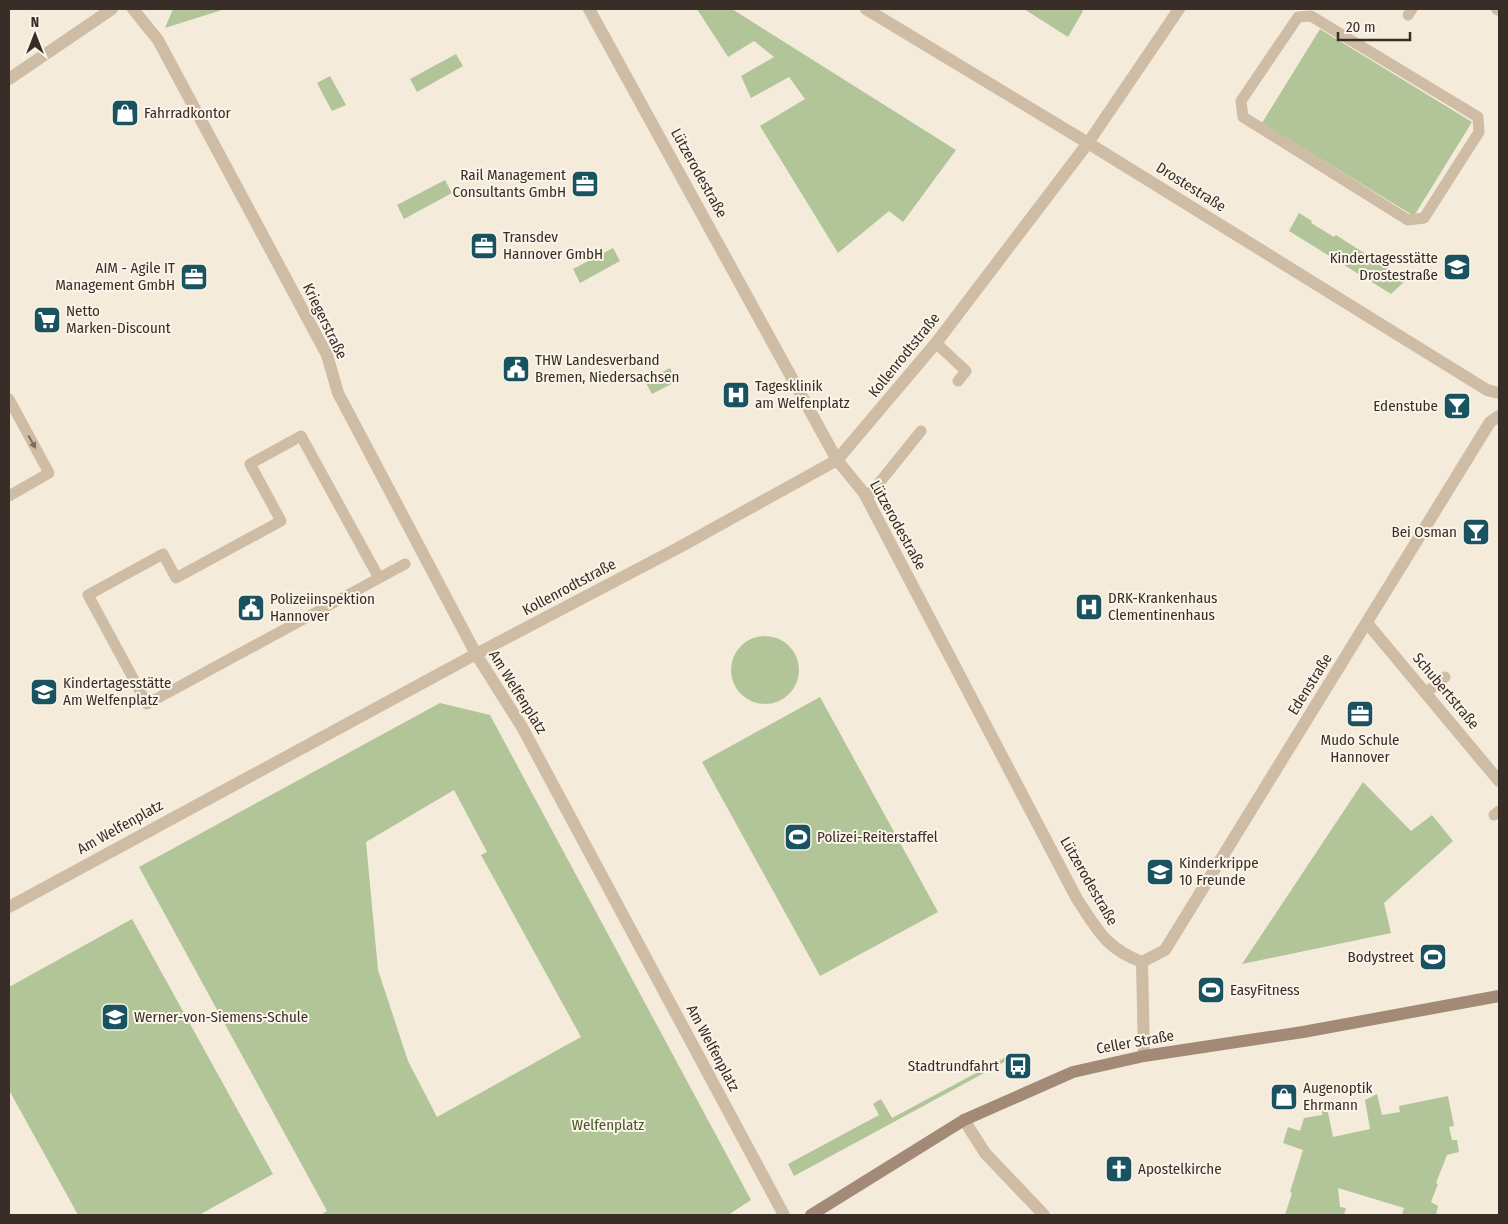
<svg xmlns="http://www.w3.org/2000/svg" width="1508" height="1224" font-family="'Fira Sans Condensed',sans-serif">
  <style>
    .green { fill: #b2c599; fill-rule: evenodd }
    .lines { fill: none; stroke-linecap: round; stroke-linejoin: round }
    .lane { stroke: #cebca5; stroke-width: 11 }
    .street { stroke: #cebca5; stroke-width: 12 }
    .secondary { stroke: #a28a76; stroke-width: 12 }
    .oneway { fill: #7c6e60 }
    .labels { text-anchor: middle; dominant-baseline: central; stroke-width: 4; stroke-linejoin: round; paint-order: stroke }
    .poi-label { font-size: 15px; fill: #392e27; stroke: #fbf4e8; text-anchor: start }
    .street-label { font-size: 15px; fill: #392e27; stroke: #fbf4e8 }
    .park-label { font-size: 15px; fill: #435a28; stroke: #fbf4e8 }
  </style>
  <rect width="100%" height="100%" fill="#f4ebdb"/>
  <path class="green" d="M173 9H225L165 28Z
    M697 9H732L956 150 903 222 889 211 838 253 760 126 805 99 789 77 751 98 741 76 774 57 754 41 728 57Z
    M1024 9H1080L1083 11 1068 37Z
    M1320 29 1472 122 1414 216 1262 123Z
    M456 54 463 66 417 92 410 79Z
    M330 76 346 105 332 111 317 83Z
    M445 180 452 193 404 219 397 205Z
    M1299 213 1312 221 1311 223 1334 237 1336 235 1406 280 1391 294 1289 231Z
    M613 248 620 261 580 283 573 269Z
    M670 368 677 381 652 394 645 381Z
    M731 670a34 34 0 1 1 68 0a34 34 0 1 1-68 0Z
    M820 697 938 912 820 976 702 762Z
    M440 703 490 715 751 1200 728 1215H321L327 1211 139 867ZM454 790 487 852 481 855 581 1037 437 1117 408 1061 378 970 366 842Z
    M1363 782 1411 831 1432 815 1453 841 1384 903 1391 933 1242 964Z
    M132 919 273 1174 199 1215H78L9 1090V987Z
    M1008 1056 1010 1059 794 1176 788 1164 879 1115 873 1104 881 1099 892 1118Z
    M1377 1094 1382 1115 1400 1112 1399 1106 1448 1096 1454 1126 1449 1127 1452 1140H1457L1459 1152 1447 1155 1436 1183 1438 1184 1431 1202 1438 1206 1436 1215H1402L1404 1208 1338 1188 1340 1207 1346 1208 1344 1215H1285L1292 1193 1290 1192 1303 1150 1283 1143 1288 1127 1300 1131 1304 1118 1322 1115V1110L1327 1108 1333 1137 1370 1129 1365 1100Z"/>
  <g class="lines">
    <path class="lane" d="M1408 15 1412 9
      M1311 16 1478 117 1479 132 1424 218 1408 220 1243 117 1241 101 1298 17Z
      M936 343 966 371 958 381
      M9 399 49 473 9 496
      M867 498 921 431
      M379 578 301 436 250 464 281 521 176 578 163 554 88 595 147 704C233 657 319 611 405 564
      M1426 693 1445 677
      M1494 815 1499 811"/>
    <path class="street" d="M133 9 158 40 327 355 338 393 476 654 678 548 837 460 936 343 1088 143 1179 9
      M589 9 837 460 864 493 1077 899C1098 930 1105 948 1142 962
      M866 9 1088 143 1487 390 1499 393
      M1497 9 1499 10
      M9 79 112 9
      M1367 623 1499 781
      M9 907 476 654 522 727 784 1215
      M1142 962 1165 950 1490 422 1499 416
      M1142 962 1144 1056
      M964 1120 985 1153 1044 1215"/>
    <path class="secondary" d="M811 1215 964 1120 1073 1072 1144 1056 1303 1032 1499 996"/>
  </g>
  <defs><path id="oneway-solid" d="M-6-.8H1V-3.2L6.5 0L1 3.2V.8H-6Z" transform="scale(1.25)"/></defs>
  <use class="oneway" href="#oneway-solid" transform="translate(32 442) rotate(61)"/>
  <defs>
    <g id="shop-square" transform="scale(1.4375)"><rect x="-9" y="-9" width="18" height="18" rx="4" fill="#18535f" stroke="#fbf4e8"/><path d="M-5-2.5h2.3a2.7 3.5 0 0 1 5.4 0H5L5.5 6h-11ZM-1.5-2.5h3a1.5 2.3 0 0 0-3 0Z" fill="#fff"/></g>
    <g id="office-square" transform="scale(1.4375)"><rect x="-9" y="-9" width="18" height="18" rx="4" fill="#18535f" stroke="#fbf4e8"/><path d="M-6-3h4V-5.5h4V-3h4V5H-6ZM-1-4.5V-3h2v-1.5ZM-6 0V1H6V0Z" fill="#fff"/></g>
    <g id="school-square" transform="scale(1.4375)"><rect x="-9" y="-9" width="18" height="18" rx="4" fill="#18535f" stroke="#fbf4e8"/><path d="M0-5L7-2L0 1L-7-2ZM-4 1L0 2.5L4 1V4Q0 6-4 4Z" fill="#fff"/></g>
    <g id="supermarket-square" transform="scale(1.4375)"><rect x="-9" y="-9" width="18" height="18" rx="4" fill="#18535f" stroke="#fbf4e8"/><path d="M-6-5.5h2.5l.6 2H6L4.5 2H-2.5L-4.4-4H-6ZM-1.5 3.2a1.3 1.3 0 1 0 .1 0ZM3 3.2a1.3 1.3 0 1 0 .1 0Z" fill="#fff"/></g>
    <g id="civic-square" transform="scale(1.4375)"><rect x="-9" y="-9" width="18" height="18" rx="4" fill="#18535f" stroke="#fbf4e8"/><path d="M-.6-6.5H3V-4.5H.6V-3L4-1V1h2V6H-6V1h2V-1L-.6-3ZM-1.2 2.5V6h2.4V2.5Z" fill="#fff"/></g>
    <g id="hospital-square" transform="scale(1.4375)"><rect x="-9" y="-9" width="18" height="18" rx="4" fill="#18535f" stroke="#fbf4e8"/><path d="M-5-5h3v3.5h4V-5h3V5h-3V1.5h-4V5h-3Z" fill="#fff"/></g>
    <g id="bar-square" transform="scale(1.4375)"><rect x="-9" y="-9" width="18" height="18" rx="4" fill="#18535f" stroke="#fbf4e8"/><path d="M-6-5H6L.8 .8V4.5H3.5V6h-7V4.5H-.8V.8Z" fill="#fff"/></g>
    <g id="stadium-square" transform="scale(1.4375)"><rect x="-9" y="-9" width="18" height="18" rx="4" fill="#18535f" stroke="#fbf4e8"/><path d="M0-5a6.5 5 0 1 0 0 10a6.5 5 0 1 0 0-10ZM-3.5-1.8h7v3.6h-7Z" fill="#fff"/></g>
    <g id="bus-square" transform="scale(1.4375)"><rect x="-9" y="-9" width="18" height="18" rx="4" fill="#18535f" stroke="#fbf4e8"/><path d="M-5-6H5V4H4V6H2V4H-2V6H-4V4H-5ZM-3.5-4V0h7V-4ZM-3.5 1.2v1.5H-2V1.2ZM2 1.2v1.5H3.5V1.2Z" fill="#fff"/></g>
    <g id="church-square" transform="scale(1.4375)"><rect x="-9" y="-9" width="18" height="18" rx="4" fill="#18535f" stroke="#fbf4e8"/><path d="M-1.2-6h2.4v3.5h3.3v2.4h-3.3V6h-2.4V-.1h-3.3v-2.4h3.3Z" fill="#fff"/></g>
  </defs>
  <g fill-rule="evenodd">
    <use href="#shop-square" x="125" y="113"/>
    <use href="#office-square" x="585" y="184"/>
    <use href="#office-square" x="484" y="246"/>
    <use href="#school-square" x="1457" y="267"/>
    <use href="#office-square" x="194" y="277"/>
    <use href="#supermarket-square" x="47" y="320"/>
    <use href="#civic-square" x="516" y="369"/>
    <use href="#hospital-square" x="736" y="395"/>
    <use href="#bar-square" x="1457" y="406"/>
    <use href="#bar-square" x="1476" y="532"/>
    <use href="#hospital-square" x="1089" y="607"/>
    <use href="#civic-square" x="251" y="608"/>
    <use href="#school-square" x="44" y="692"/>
    <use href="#office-square" x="1360" y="714"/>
    <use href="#stadium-square" x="798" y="837"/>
    <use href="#school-square" x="1160" y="872"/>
    <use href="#stadium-square" x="1433" y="957"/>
    <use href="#stadium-square" x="1211" y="990"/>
    <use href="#school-square" x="115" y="1017"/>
    <use href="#bus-square" x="1018" y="1066"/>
    <use href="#shop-square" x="1284" y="1097"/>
    <use href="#church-square" x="1119" y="1169"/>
  </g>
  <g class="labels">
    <g class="poi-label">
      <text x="144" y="113">Fahrradkontor</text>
      <text x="566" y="175" text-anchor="end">Rail Management<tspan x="566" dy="17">Consultants GmbH</tspan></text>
      <text x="503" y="237">Transdev<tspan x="503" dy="17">Hannover GmbH</tspan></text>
      <text x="1438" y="258" text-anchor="end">Kindertagesstätte<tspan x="1438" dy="17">Drostestraße</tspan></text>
      <text x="175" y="268" text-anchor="end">AIM - Agile IT<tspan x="175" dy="17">Management GmbH</tspan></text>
      <text x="66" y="311">Netto<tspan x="66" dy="17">Marken-Discount</tspan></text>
      <text x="535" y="360">THW Landesverband<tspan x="535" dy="17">Bremen, Niedersachsen</tspan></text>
      <text x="755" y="386">Tagesklinik<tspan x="755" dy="17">am Welfenplatz</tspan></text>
      <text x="1438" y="406" text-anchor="end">Edenstube</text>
      <text x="1457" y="532" text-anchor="end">Bei Osman</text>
      <text x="1108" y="598">DRK-Krankenhaus<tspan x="1108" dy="17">Clementinenhaus</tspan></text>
      <text x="270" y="599">Polizeiinspektion<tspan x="270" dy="17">Hannover</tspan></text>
      <text x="63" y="683">Kindertagesstätte<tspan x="63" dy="17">Am Welfenplatz</tspan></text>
      <text x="1360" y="740" text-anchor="middle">Mudo Schule<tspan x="1360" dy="17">Hannover</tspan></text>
      <text x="817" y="837">Polizei-Reiterstaffel</text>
      <text x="1179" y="863">Kinderkrippe<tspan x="1179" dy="17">10 Freunde</tspan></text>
      <text x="1414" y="957" text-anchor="end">Bodystreet</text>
      <text x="1230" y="990">EasyFitness</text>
      <text x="134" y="1017">Werner-von-Siemens-Schule</text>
      <text x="999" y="1066" text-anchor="end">Stadtrundfahrt</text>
      <text x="1303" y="1088">Augenoptik<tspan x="1303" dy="17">Ehrmann</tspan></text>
      <text x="1138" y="1169">Apostelkirche</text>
    </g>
    <g class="street-label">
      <text transform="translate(699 173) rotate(61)">Lützerodestraße</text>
      <text transform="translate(1191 187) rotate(32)">Drostestraße</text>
      <text transform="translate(325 321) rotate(64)">Kriegerstraße</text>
      <text transform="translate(904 355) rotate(-51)">Kollenrodtstraße</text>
      <text transform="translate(898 525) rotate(61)">Lützerodestraße</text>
      <text transform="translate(569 587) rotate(-28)">Kollenrodtstraße</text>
      <text transform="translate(1310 684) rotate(-58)">Edenstraße</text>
      <text transform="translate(1446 691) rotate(50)">Schubertstraße</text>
      <text transform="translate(518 692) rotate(58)">Am Welfenplatz</text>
      <text transform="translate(120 827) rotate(-29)">Am Welfenplatz</text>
      <text transform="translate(1089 881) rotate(60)">Lützerodestraße</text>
      <text transform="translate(1135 1042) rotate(-10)">Celler Straße</text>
      <text transform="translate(713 1048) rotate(62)">Am Welfenplatz</text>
    </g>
    <g class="park-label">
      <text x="608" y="1125">Welfenplatz</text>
    </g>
  </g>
  <rect width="1508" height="1224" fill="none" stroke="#392e27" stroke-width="20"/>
  <g transform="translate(35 35)" stroke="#fbf4e8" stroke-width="4" paint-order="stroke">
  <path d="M0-4L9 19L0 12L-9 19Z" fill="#392e27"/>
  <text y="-8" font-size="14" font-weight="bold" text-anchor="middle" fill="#392e27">N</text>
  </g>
  <path d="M1338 32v8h72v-8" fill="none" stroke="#392e27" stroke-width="2.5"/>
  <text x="1346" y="32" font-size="15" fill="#392e27" stroke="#fbf4e8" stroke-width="4" paint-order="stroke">20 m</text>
</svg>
